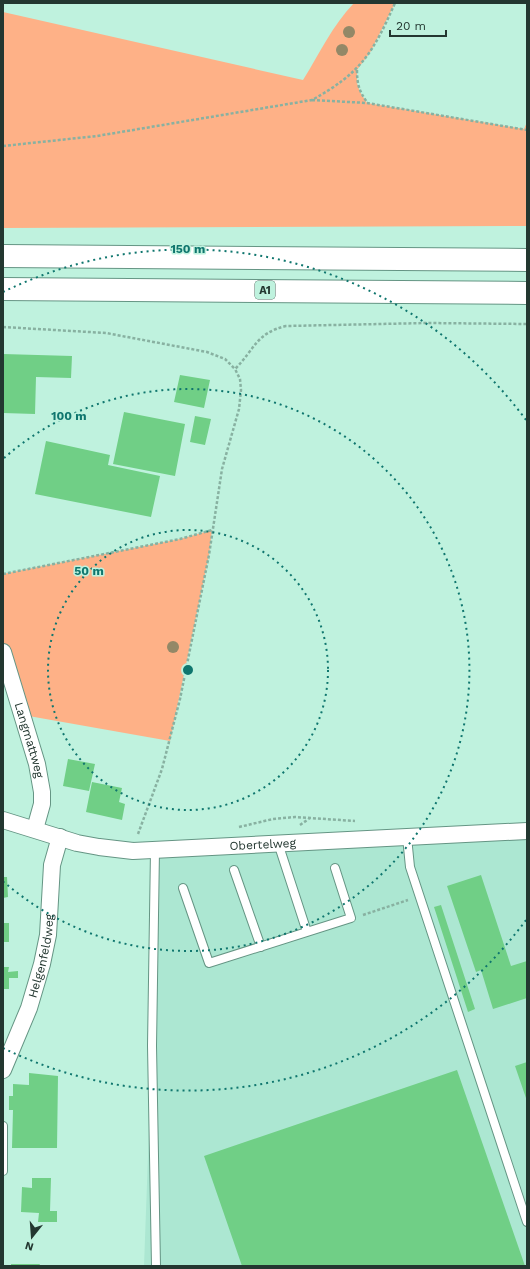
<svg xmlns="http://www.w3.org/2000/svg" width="530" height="1269" font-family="'Work Sans',sans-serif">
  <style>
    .built { fill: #ace7d2 }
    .green { fill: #feb187 }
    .building { fill: #70cf86 }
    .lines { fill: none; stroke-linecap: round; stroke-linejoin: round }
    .lane-casing { stroke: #659584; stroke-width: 10 }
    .street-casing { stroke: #659584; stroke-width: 18 }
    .highway-casing { stroke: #659584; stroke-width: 24 }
    .path { stroke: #88b1a1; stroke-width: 2.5; stroke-dasharray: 3 2; stroke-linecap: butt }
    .lane { stroke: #fff; stroke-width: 8 }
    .street { stroke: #fff; stroke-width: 16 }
    .highway { stroke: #fff; stroke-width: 22 }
    .tree { fill: #938867 }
    .ring { fill: none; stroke: #0f766e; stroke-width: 2; stroke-dasharray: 2 4 }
    .labels { text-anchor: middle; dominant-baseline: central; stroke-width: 3; stroke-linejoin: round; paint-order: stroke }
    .shield { fill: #bff2de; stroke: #526f64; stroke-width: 1 }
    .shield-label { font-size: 11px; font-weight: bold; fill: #233730 }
    .street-label { font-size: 12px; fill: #233730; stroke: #bff2de }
    .centre { fill: #0f766e; stroke: #bff2de; stroke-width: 2 }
    .ring-label { font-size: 12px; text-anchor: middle; font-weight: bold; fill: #0f766e; stroke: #bff2de; stroke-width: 3; stroke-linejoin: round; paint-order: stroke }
  </style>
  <rect width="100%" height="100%" fill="#bff2de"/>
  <path class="built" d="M527 831V1266H144L152 1046 155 850Z"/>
  <path class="green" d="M354 3H395L371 51 357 70V83L360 92 367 103 524 129 527 122V226L3 228V12L303 80C320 53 332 26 354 3Z
    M212 530 209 555 170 741 23 715 3 661V574L180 539Z"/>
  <path class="building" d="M3 354 72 356 71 378 36 377 35 414 3 413Z
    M180 375 210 380 204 408 174 402Z
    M124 412 185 424 175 476 113 464Z
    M195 416 211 419 205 445 190 442Z
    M46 441 110 455 108 465 160 476 151 517 35 494Z
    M68 759 95 764 89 791 63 786Z
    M92 782 122 788 119 802 125 804 122 820 86 812Z
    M481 875 511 966 527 961V998L493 1009 481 970 476 972 447 886Z
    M3 877H7L8 897 3 898Z
    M441 905 475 1009 468 1012 434 907Z
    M3 923H9V942H3Z
    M3 967H9L8 972 18 971V978H9V989H3Z
    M527 1062V1101L515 1066Z
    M457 1070 525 1266H242L204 1156Z
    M29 1073 58 1076 57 1148H12L13 1110H9V1096H13V1084L29 1085Z
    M32 1178H51L50 1211H57V1222H38L39 1213 21 1212 22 1187 32 1188Z
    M11 1264H40L39 1266H11Z"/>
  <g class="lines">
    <g class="lane-casing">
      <path id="lane" d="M407 837 410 867 527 1222
        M278 843 307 932
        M155 850 152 1046 156 1266
        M234 870 261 947
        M183 888 209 963 351 918 335 868
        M3 1126V1171"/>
    </g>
    <g class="street-casing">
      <g id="street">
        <path id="s1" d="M3 652 37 764 42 792V804L35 829"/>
        <path id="s2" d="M3 820 77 843 99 847 133 851 527 831"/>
        <path id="s3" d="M3 1070 29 1008 42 964 48 935 52 865 60 837"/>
      </g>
    </g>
    <g class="highway-casing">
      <path id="highway" d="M3 256 527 260
        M3 289 527 293"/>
    </g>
    <path class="path" d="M357 70C357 84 359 91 367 102
      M312 100 367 103 527 130
      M3 146 97 136 312 100C361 73 373 53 395 3
      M3 327 106 333 207 352 225 359 235 369
      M3 574 180 539 212 530
      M300 825 310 818
      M239 827 273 819 295 817 355 821
      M138 834 162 769 180 699 209 555 222 469 239 409 241 390 240 379 235 369C255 349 256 333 286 326L426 323 527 324
      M363 915 408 900"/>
    <use href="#lane" class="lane"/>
    <use href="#street" class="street"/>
    <use href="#highway" class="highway"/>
  </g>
  <g class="tree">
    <circle cx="349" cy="32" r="6"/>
    <circle cx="342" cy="50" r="6"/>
    <circle cx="173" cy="647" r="6"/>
  </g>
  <g class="ring">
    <circle cx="188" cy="670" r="140"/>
    <path d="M4 458A281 281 0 1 1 4 882"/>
    <path d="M526 920A421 421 0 0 1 3 1048M3 292A421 421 0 0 1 526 420"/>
  </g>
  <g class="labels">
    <rect class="shield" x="255" y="281" width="20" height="18" rx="3"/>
    <g class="shield-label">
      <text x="265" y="290">A1</text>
    </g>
    <g class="street-label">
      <text stroke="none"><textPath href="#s1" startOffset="92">Langmattweg</textPath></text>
      <text stroke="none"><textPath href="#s2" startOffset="264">Obertelweg</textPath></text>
      <text stroke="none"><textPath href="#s3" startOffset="121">Helgenfeldweg</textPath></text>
    </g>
  </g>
  <circle cx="188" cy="670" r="6" class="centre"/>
  <g class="ring-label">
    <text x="188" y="253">150 m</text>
    <text x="69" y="420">100 m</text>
    <text x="89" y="575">50 m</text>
  </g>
  <rect width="530" height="1269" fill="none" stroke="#233730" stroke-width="8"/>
  <g transform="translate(32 1237) rotate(197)" stroke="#bff2de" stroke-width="3" paint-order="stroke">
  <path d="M0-3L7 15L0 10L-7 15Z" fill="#233730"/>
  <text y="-6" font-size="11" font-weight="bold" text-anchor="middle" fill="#233730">N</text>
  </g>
  <path d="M390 30v6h56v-6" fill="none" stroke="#233730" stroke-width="2"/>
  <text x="396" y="30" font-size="12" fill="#233730" stroke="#bff2de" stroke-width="3" paint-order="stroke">20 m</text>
</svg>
